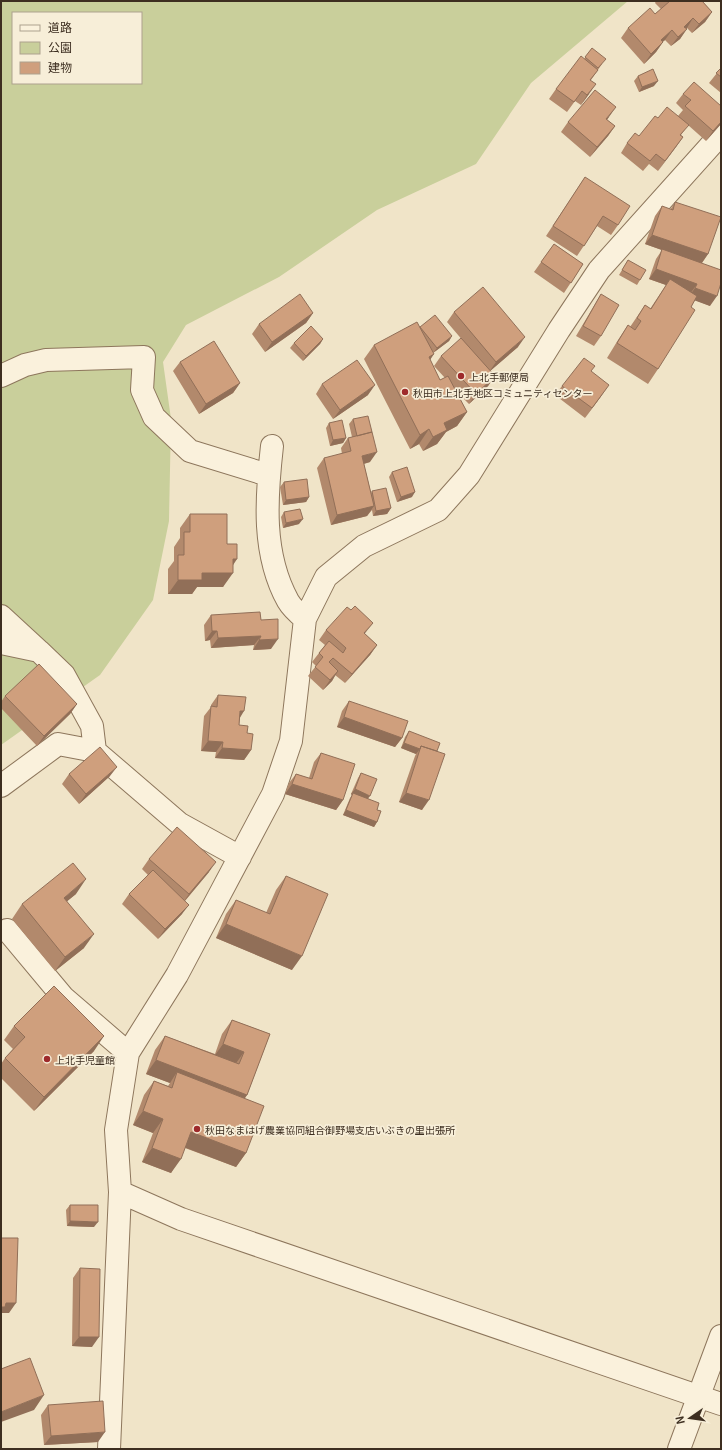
<svg xmlns="http://www.w3.org/2000/svg" width="722" height="1450" font-family="Georgia,'Noto Sans JP',serif">
  <style>
    .green { fill: #c9cf9b; fill-rule: evenodd }
    .lines { fill: none; stroke-linecap: round; stroke-linejoin: round }
    .minor-casing { stroke: #8d765c; stroke-width: 24 }
    .minor { stroke: #faf1dc; stroke-width: 22 }
    .wall { fill: #b2896c }
    .shaded-wall { fill: #916f58 }
    .building { fill: #cf9f7d; stroke: #916f58 }
    .poi-dot { fill: #9e2a2b; stroke: #f7eed8; stroke-width: 1.5 }
    .labels { text-anchor: middle; dominant-baseline: central; stroke-width: 3.5; stroke-linejoin: round; paint-order: stroke }
    .poi-label { font-size: 10px; fill: #3d2e20; stroke: #f7eed8; text-anchor: start }
  </style>
  <rect width="100%" height="100%" fill="#f0e4c8"/>
  <path class="green" d="M1 1H628L531 83 476 164 377 210 279 277 186 325 163 362 171 419 169 521 153 600 100 675 1 745ZM13 13H141V83H13Z"/>
  <g class="lines">
    <g class="minor-casing">
      <path id="minor" d="M1 376 25 365 46 360 144 357 142 390 154 417 190 451 268 475
        M272 446C266 499 262 554 288 601 292 608 299 614 305 619
        M1 616 39 651
        M1 643 39 651 64 675 92 726 95 751
        M1 786 58 744 95 751 180 824 240 857
        M7 930 63 997 128 1053
        M120 1192 181 1219 721 1404
        M109 1449 120 1192 116 1130 128 1053 177 975 273 794 291 741 305 619 326 577 364 546 438 510 469 475 559 330 599 270 721 134
        M679 1449 721 1336"/>
    </g>
    <use href="#minor" class="minor"/>
  </g>
  <path class="wall" d="M656 1H702L712 12 705 22 692 33 687 28 680 39 671 46 665 40 662 42H663L656 52 644 64 621 38 628 28 655 14 661 9 655 3Z
    M592 48 602 64 591 80 589 94 581 105 575 101 567 112 549 99 556 89 584 59Z
    M721 68V93L709 83Z
    M638 76 654 86 639 92 634 81Z
    M683 94 721 122V124L706 141 688 125 681 135 683 137 658 171 649 164 643 171 621 153 627 143 639 136 658 118 678 116 683 110 676 103Z
    M609 117 607 120 615 126 608 136 590 157 561 132 568 122Z
    M585 177 618 225 611 235 597 226 577 256 546 236Z
    M675 202 708 254 702 263 710 306 695 300 658 369 648 384 607 358 618 340 628 325 630 327 645 305 650 309 666 285 649 279 656 259 662 250 645 244 655 216 662 206 670 210Z
    M554 244 583 264 564 293 534 272Z
    M628 260 640 280 637 285 619 275Z
    M601 294V336L594 346 576 336 595 304Z
    M454 312 518 347 490 371 495 376 488 386 469 404 455 390 467 412 457 426 446 432 437 444 423 451 419 444 410 449 364 359 374 345 420 327 452 336 449 341 433 353 430 360 440 380 445 378 434 366 441 356 464 342 447 322Z
    M313 313 306 323 265 352 252 334 259 324Z
    M323 339 320 344 303 361 290 348 294 343Z
    M180 362 240 383 233 393 199 414 173 371Z
    M591 371 602 395 585 418 555 395 562 386Z
    M322 384 368 395 333 419 316 394Z
    M353 419 370 462 364 464 371 493 372 491 391 508 387 514 373 516 372 510 367 516 331 525 317 468 324 458 342 454 341 448 348 438 352 437 349 424Z
    M329 423 346 438 343 443 330 446 326 428Z
    M392 472 412 497 397 502 389 477Z
    M284 482 309 497 306 502 283 505 280 487Z
    M284 512 299 524 283 528 281 517Z
    M190 514 227 544 233 566 223 587H197L192 594H168V569L174 561V547L180 538V528Z
    M211 615 261 620 271 649 253 650 254 645 211 648 210 640 205 641 204 625Z
    M326 630 365 634 377 645 370 655 345 683 335 675 332 681 323 690 308 676 316 666 312 662 319 653 325 645 319 640Z
    M218 695 240 718 239 725 247 733 251 750 244 760 215 758 216 752 201 751 204 716 211 707V705Z
    M5 696 77 704 70 714 37 746 1 708V702Z
    M349 701 402 738 395 747 337 727 342 711Z
    M409 731 437 751 422 810 399 802 415 756 416 754 401 748 405 737Z
    M321 753 343 800 336 810 285 794 289 783 296 774 309 778 314 762Z
    M361 773 368 798 377 810V822L374 827 343 815 350 798 352 795 351 794 358 778Z
    M69 774 110 776 79 804 62 784Z
    M149 859 209 872 185 901 182 914 158 939 122 904 129 894 148 875 142 869Z
    M286 876 292 970 216 938 226 914 236 900 266 913 276 890Z
    M76 894 67 901 84 948 55 971 12 919 22 904Z
    M232 1020 270 1034 247 1095 245 1098 246 1153 236 1167 185 1148 171 1173 142 1162 153 1133 133 1125 144 1095 154 1081 168 1086 170 1083 146 1074 155 1050 165 1036 215 1054 222 1034Z
    M14 1026 94 1051 34 1111 1 1078V1064L5 1058 13 1049 4 1040Z
    M70 1205 94 1227 67 1226 66 1210Z
    M80 1268 92 1347 72 1346 73 1278Z
    M48 1405 98 1442 44 1445 41 1415Z"/>
  <path class="shaded-wall" d="M712 12 705 22 692 33 699 24Z
    M693 18 687 28 677 36 684 27Z
    M687 29 680 39 671 46 678 37Z
    M672 30 665 40 654 50 661 40Z
    M663 42 656 52 644 64 651 54Z
    M658 81 654 86 639 92 642 87Z
    M596 84 589 94 581 105 587 95Z
    M616 107 609 117 599 129 606 119Z
    M721 122V124L706 141 713 131Z
    M615 126 608 136 590 157 597 147Z
    M683 137 676 147 658 171 665 161Z
    M652 235 708 254 701 264 645 244Z
    M656 269 697 284 690 294 670 279 666 285 649 279Z
    M695 288 717 296 710 306 688 298Z
    M313 313 306 323 265 352 272 342Z
    M452 336 449 341 433 353 437 348Z
    M525 337 518 347 489 372 496 362Z
    M323 339 320 344 303 361 306 356Z
    M434 354 424 369 429 357Z
    M495 376 488 386 469 404 476 394Z
    M240 383 233 393 199 414 206 404Z
    M375 385 368 395 333 419 340 410Z
    M609 385 602 395 585 418 592 408Z
    M467 412 457 426 446 432 437 444 423 451 433 437 444 423Z
    M429 429 419 444 410 449 420 435Z
    M346 438 343 443 330 446 333 440Z
    M377 452 370 462 355 466 362 456Z
    M415 492 412 497 397 502 401 497Z
    M309 497 306 502 283 505 286 500Z
    M374 506 367 516 331 525 337 515Z
    M391 508 387 514 373 516 376 511Z
    M303 519 299 524 283 528 286 523Z
    M233 559H237L228 573H233L223 587H197L192 594H168L178 580 202 573Z
    M373 623 366 632 357 643 364 633Z
    M212 631H217L210 640 205 641Z
    M261 636 254 645 211 648 218 638Z
    M278 639 271 649 253 650 259 640Z
    M377 645 370 655 345 683 352 674Z
    M338 671 332 681 323 690 330 680Z
    M77 704 70 714 37 746 44 736Z
    M240 711H244L238 721Z
    M344 717 402 738 395 747 337 727Z
    M208 741 223 742 216 752 201 751Z
    M404 743 420 749 416 754 401 748Z
    M222 748 251 750 244 760 215 758Z
    M117 767 110 776 79 804 86 794Z
    M292 784 343 800 336 810 285 794Z
    M355 789 370 796 366 801 353 793 352 795 351 794Z
    M406 793 429 800 422 810 399 802Z
    M346 810 377 822 374 827 343 815Z
    M216 862 209 872 182 904 189 894Z
    M86 879 76 894 54 912 64 898Z
    M189 905 182 914 158 939 165 929Z
    M226 924 302 956 292 970 216 938Z
    M94 934 84 948 55 971 65 957Z
    M104 1036 94 1051 34 1111 44 1097Z
    M223 1044 244 1052 234 1066 213 1058Z
    M156 1060 247 1095 237 1109 177 1072 170 1083 146 1074Z
    M143 1111 163 1119 153 1133 133 1125Z
    M191 1132 246 1153 236 1167 181 1146Z
    M152 1148 181 1159 171 1173 142 1162Z
    M70 1221 98 1222 94 1227 67 1226Z
    M6 1303H16L9 1313H1V1314V1307Z
    M79 1337H99L92 1347 72 1346Z
    M44 1395 34 1410 1 1422V1412Z
    M105 1432 98 1442 44 1445 51 1436Z"/>
  <path class="building" d="M669 1H702L712 12 699 24 693 18 684 27 687 29 678 37 672 30 661 40 663 42 651 54 628 28 650 8 655 14 670 1Z
    M592 48 606 59 598 68 585 57Z
    M581 56 598 70 590 80 596 84 587 95 582 91 574 102 556 89Z
    M721 68V77L716 73Z
    M653 69 658 81 642 87 638 76Z
    M694 82 721 106V122L713 131 685 106 691 100 683 94Z
    M595 90 616 107 606 119 615 126 597 147 568 122Z
    M667 107 689 125 680 135 683 137 665 161 656 154 650 161 627 143 635 133 639 136 655 116 658 118Z
    M585 177 630 206 618 225 603 216 584 246 553 226Z
    M675 202 721 217 708 254 652 235 662 206 673 210Z
    M554 244 583 264 571 283 541 262Z
    M662 249 721 270V283L717 296 695 288 697 284 656 269Z
    M628 260 646 270 640 280 622 270Z
    M670 279 697 296 691 307 695 310 658 369 617 343 628 325 635 330 641 321 637 318 645 305 651 309Z
    M483 287 525 337 496 362 454 312Z
    M300 294 313 313 272 342 259 324Z
    M601 294 619 305 601 336 583 326Z
    M435 315 452 336 437 348 420 327Z
    M417 322 434 354 429 357 440 380 448 376 467 412 444 423 447 430 433 437 429 429 420 435 374 345Z
    M311 326 323 339 306 356 294 343Z
    M461 338 495 376 476 394 441 356Z
    M214 341 240 383 206 404 180 362Z
    M584 358 595 366 591 371 609 385 592 408 562 386Z
    M357 360 375 385 340 410 322 384Z
    M368 416 372 432 357 436 353 419Z
    M342 420 346 438 333 440 329 423Z
    M372 432 377 452 362 456 374 506 337 515 324 458 351 451 348 438Z
    M407 467 415 492 401 497 392 472Z
    M307 479 309 497 286 500 284 482Z
    M386 488 391 508 376 511 372 491Z
    M300 509 303 519 286 523 284 512Z
    M190 514H227V544H237V559H233V573H202V580H178V555H184V532H190Z
    M355 606 373 623 364 633 377 645 352 674 333 658 329 662 338 671 330 680 315 667 323 657 319 653 329 641 343 653 346 648 326 630 347 607 351 610Z
    M260 612 261 620 278 619V639L259 640 261 636 218 638 217 631H212L211 615Z
    M39 664 77 704 44 736 5 696Z
    M218 695 246 697 244 711H240L239 725 248 726 247 733 253 734 251 750 222 748 223 742 208 741 211 706 217 707Z
    M349 701 408 721 402 738 344 717Z
    M409 731 440 743 437 751 421 746 420 749 404 743Z
    M421 746 445 754 429 800 406 793Z
    M100 747 117 767 86 794 69 774Z
    M321 753 355 764 343 800 292 784 296 774 312 779Z
    M361 773 377 779 370 796 355 789Z
    M353 793 379 803 377 810 381 811 377 822 346 810Z
    M177 827 216 862 189 894 149 859Z
    M73 863 86 879 64 898 94 934 65 957 22 904Z
    M153 870 189 905 165 929 129 894Z
    M286 876 328 894 302 956 226 924 236 900 270 914Z
    M54 986 104 1036 44 1097 5 1058 25 1037 14 1026Z
    M232 1020 270 1034 247 1095 156 1060 165 1036 239 1064 244 1052 223 1044Z
    M177 1072 264 1106 246 1153 191 1132 181 1159 152 1148 163 1119 143 1111 154 1081 172 1088Z
    M70 1205H98V1222L70 1221Z
    M1 1238H18L16 1303H6L5 1307H1Z
    M80 1268 100 1269 99 1337H79Z
    M30 1358 44 1395 1 1412V1369Z
    M103 1401 105 1432 51 1436 48 1405Z"/>
  <g class="poi-dot">
    <circle cx="461" cy="376" r="4"/>
    <circle cx="405" cy="392" r="4"/>
    <circle cx="47" cy="1059" r="4"/>
    <circle cx="197" cy="1129" r="4"/>
  </g>
  <g class="labels">
    <g class="poi-label">
      <text x="469" y="376">上北手郵便局</text>
      <text x="413" y="392">秋田市上北手地区コミュニティセンター</text>
      <text x="55" y="1059">上北手児童館</text>
      <text x="205" y="1129">秋田なまはげ農業協同組合御野場支店いぶきの里出張所</text>
    </g>
  </g>
  <rect width="722" height="1450" fill="none" stroke="#3d2e20" stroke-width="4"/>
  <rect x="12" y="12" width="130" height="72" fill="#f7eed8" stroke="#ada18e"/>
  <rect x="20" y="25" width="20" height="6" fill="#faf1dc" stroke="#ada18e"/>
  <text x="48" y="32" font-size="12" fill="#3d2e20">道路</text>
  <rect x="20" y="42" width="20" height="12" fill="#c9cf9b" stroke="#ada18e"/>
  <text x="48" y="52" font-size="12" fill="#3d2e20">公園</text>
  <rect x="20" y="62" width="20" height="12" fill="#cf9f7d" stroke="#ada18e"/>
  <text x="48" y="72" font-size="12" fill="#3d2e20">建物</text>
  <g transform="translate(690 1418) rotate(257)" stroke="#f7eed8" stroke-width="3" paint-order="stroke">
  <path d="M0-3L7 15L0 10L-7 15Z" fill="#3d2e20"/>
  <text y="-6" font-size="11" font-weight="bold" text-anchor="middle" fill="#3d2e20">N</text>
  </g>
</svg>
